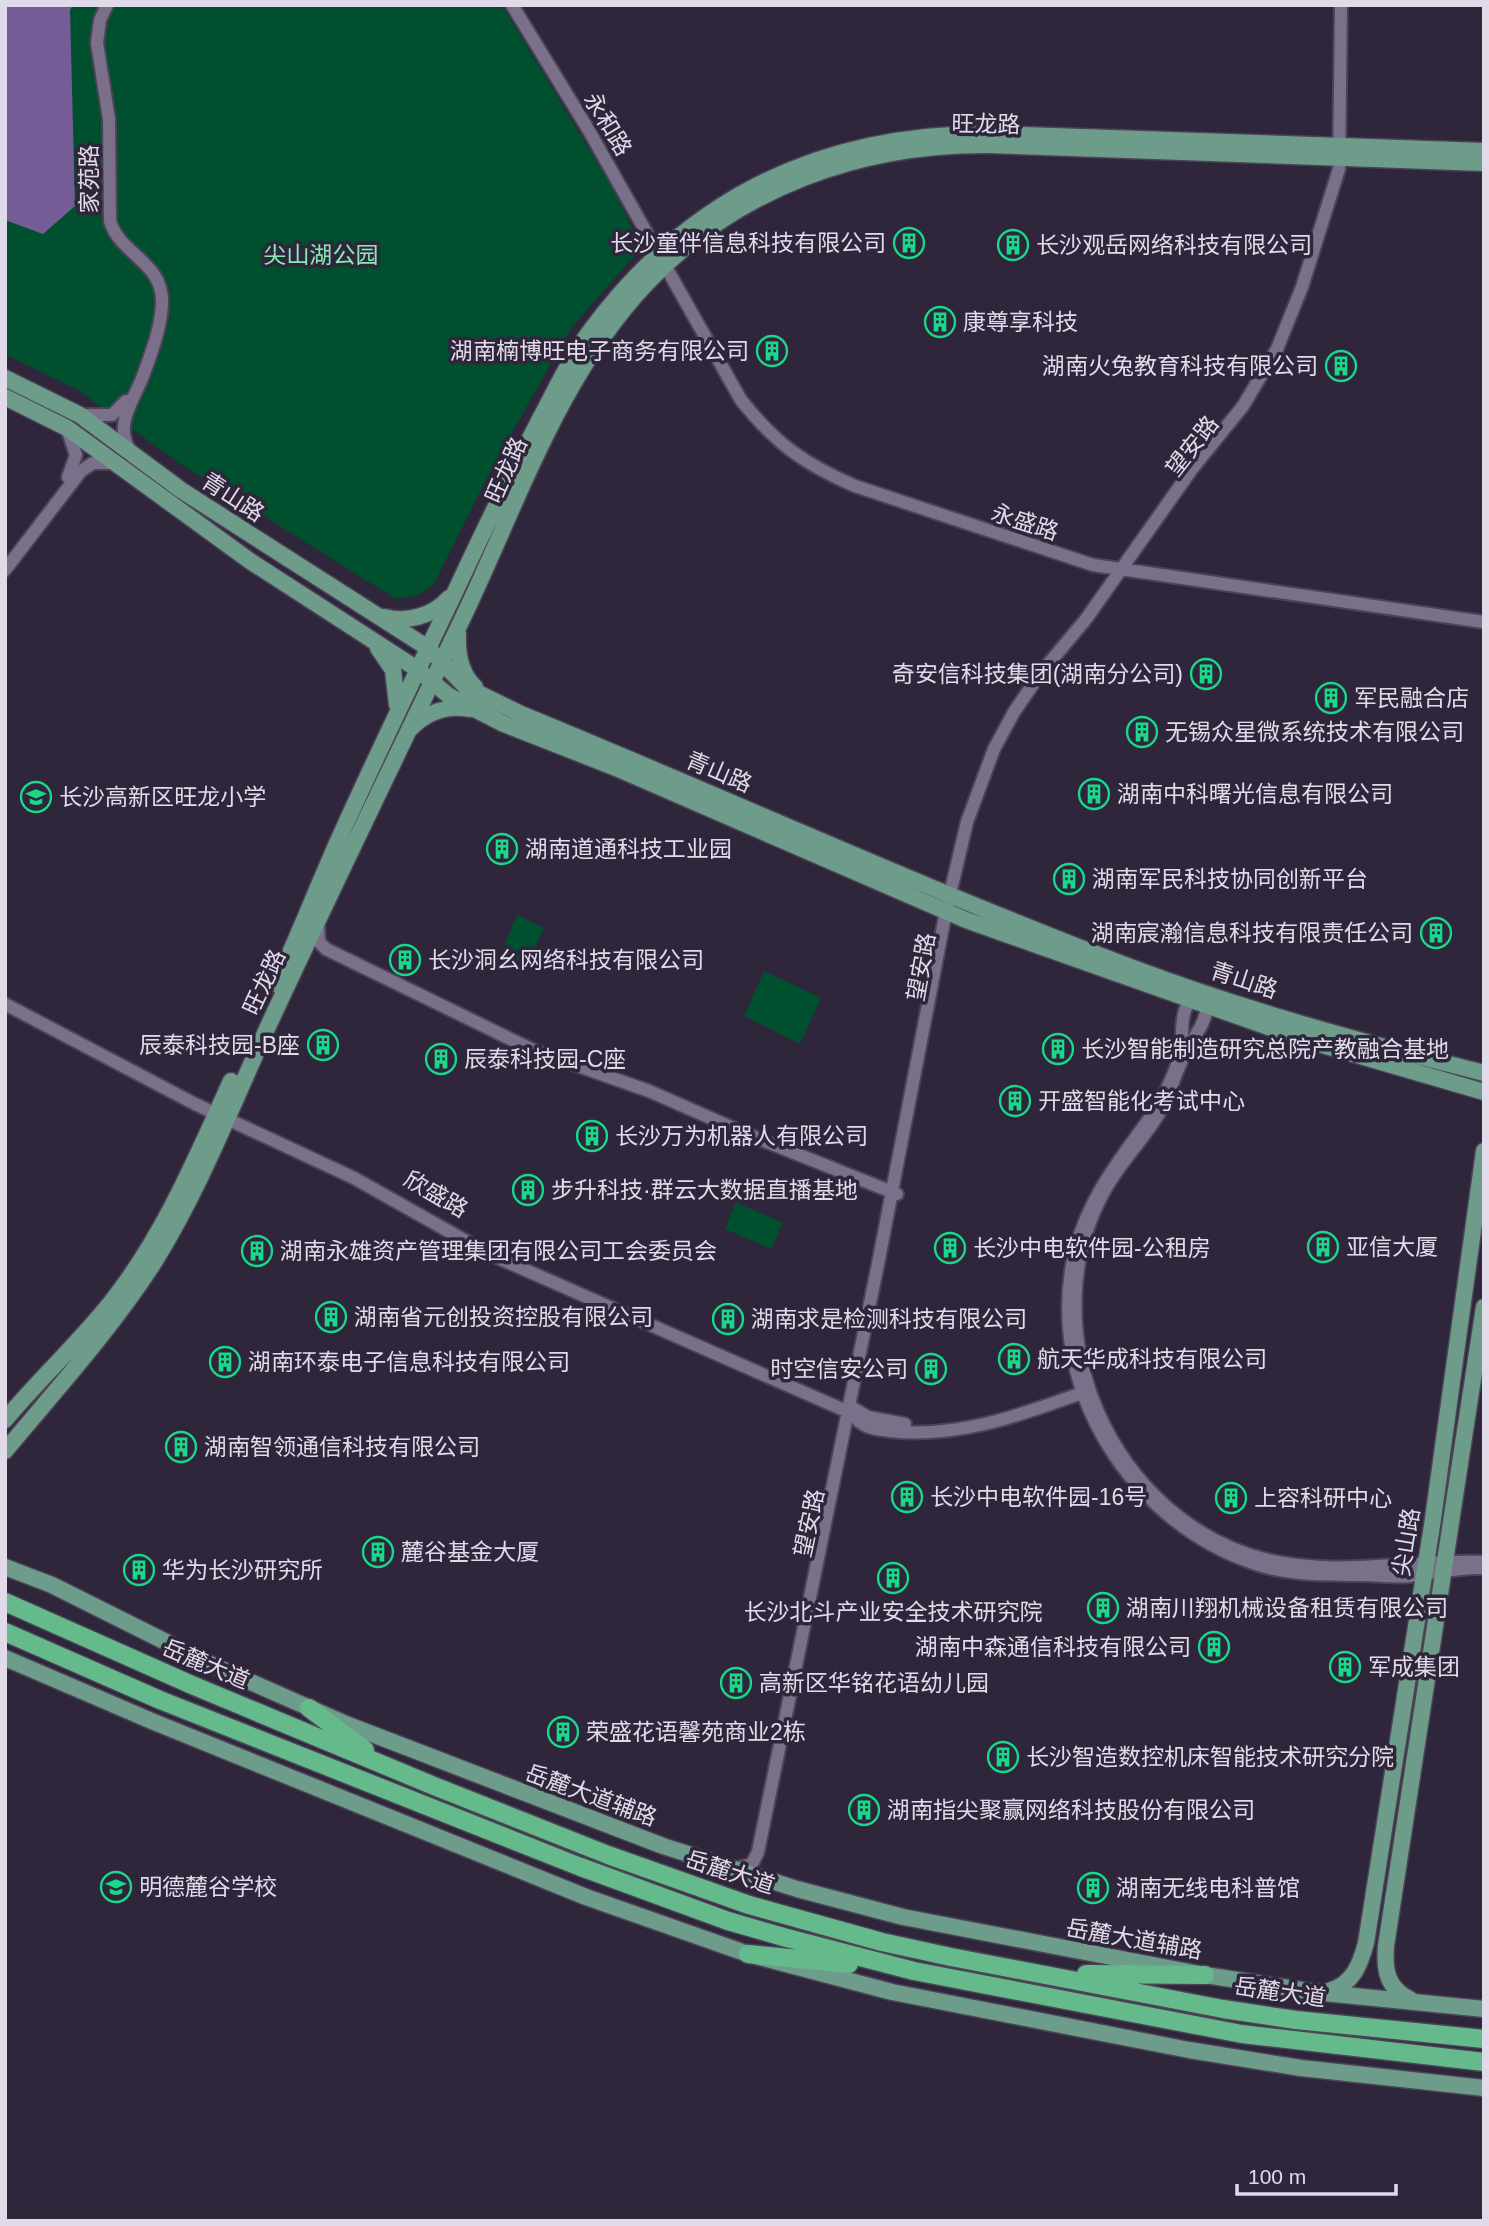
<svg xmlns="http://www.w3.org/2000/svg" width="1489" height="2226" font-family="Arial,'Noto Sans SC',sans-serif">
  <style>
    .green { fill: #004f2e }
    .water { fill: #755c97 }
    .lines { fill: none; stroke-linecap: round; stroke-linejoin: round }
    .minor-casing { stroke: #4b4356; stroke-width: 16 }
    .major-casing { stroke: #4b4356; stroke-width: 19 }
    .highway-casing { stroke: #4b4356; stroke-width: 21 }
    .minor { stroke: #7b708a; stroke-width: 12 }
    .major { stroke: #6e9c8b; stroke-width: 16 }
    .highway { stroke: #65ba8b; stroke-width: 18 }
    .labels { text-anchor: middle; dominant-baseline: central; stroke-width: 7; stroke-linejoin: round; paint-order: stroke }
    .street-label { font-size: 23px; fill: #e0dae9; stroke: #2f263c }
    .poi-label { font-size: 23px; fill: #e0dae9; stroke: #2f263c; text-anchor: start }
    .park-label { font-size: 23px; fill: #87ecb3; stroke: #2f263c }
  </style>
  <rect width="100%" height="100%" fill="#2f263c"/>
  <path class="green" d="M5 5H502L612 187 639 242 636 254 572 327 493 466 434 584C422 595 412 598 396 599L179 463 78 390 5 354Z
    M517 914 544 928 526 968 500 958Z
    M764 971 821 998 800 1044 744 1016Z
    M736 1202 783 1223 771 1249 725 1229Z"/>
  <path class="water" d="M5 5H73L70 10 75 206 43 234 5 220Z"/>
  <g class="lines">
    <g class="minor-casing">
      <path id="minor" d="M107 5 100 20 97 43 109 119 110 221C120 255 164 262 162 304 161 328 151 354 143 376 133 402 114 424 130 451
        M512 5 588 129 741 400C776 444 804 464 855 486L1093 565 1484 622
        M80 415H112L126 401
        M67 429 76 455 68 477
        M5 570 81 471 93 463H113
        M318 923 319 942 326 949 533 1050 649 1091 747 1134 897 1194
        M1195 996C1179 1007 1183 1033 1181 1050 1176 1075 1159 1106 1144 1126 1115 1165 1087 1203 1075 1251 1042 1386 1132 1527 1262 1566 1295 1576 1328 1574 1362 1575 1378 1575 1394 1578 1410 1576 1434 1573 1459 1567 1484 1568
        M1206 999C1211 1016 1194 1037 1186 1052 1176 1070 1171 1091 1161 1110 1145 1138 1122 1160 1106 1188 1026 1328 1111 1522 1268 1560 1339 1577 1411 1559 1484 1562
        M5 1004 195 1104 354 1178 489 1254 853 1414C861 1428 875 1429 890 1431 958 1439 1024 1414 1087 1391
        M850 1406 868 1417 905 1424
        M735 1869 752 1864 758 1852 878 1264 946 911 967 822 994 749 1014 712 1040 674 1086 619 1192 469 1243 406 1277 349 1302 287 1339 169 1341 5"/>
    </g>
    <g class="major-casing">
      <path id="major" d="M5 378 80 415 181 490 428 648 466 687 521 714C726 798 927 890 1133 968 1247 1011 1366 1043 1484 1073
        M5 397 67 428 250 561 417 669 449 696 504 724 616 768 966 920 1302 1039 1484 1092
        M384 617C407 623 433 616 449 598
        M458 634C457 654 460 673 475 687
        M378 648 393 670 397 705
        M411 728C427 712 448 705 470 709
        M276 984C298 937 317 888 338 841 376 756 416 674 456 590 483 532 511 474 541 417 556 389 569 360 588 334 689 195 827 131 997 134L1484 151
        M5 1420C39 1379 79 1343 112 1301 164 1235 197 1156 231 1081
        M5 1451C56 1390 112 1328 155 1261 202 1185 234 1100 271 1020 332 889 395 759 457 630 515 512 555 380 647 283 737 188 860 144 989 145L1484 163
        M5 1567 52 1585 212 1665 346 1724 663 1846 797 1889 903 1917 1205 1975 1314 1992 1484 2009
        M5 1658 154 1722 586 1897 748 1954 892 1992 1189 2050 1301 2068 1484 2088
        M1329 1991C1353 1984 1360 1965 1366 1943L1433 1519 1484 1151
        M1411 2000C1387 1988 1384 1971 1386 1946L1484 1307"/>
    </g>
    <g class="highway-casing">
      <path id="highway" d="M5 1602 192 1685 434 1786 608 1855 749 1905 882 1942 951 1957 1223 2009 1296 2020 1484 2039
        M5 1632 160 1700 578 1866 728 1921 787 1938 914 1971 1242 2034 1484 2062
        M309 1708 365 1750
        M748 1954 849 1964
        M1086 1974 1205 1975"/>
    </g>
    <use href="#minor" class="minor"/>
    <use href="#major" class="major"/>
    <use href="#highway" class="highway"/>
  </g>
  <defs>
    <g id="building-ring" transform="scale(1.575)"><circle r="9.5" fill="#2f263c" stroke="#18d989" stroke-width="1.5"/><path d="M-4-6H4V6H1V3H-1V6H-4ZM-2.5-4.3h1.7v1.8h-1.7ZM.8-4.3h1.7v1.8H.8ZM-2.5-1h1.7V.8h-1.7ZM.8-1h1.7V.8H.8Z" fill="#18d989"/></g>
    <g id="school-ring" transform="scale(1.575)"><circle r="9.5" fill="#2f263c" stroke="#18d989" stroke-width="1.5"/><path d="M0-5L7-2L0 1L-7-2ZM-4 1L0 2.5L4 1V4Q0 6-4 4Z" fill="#18d989"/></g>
  </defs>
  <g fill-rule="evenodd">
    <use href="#building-ring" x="909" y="243"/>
    <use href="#building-ring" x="1013" y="245"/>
    <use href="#building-ring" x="940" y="322"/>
    <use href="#building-ring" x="772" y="351"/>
    <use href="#building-ring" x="1341" y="366"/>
    <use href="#building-ring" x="1206" y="674"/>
    <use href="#building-ring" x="1331" y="698"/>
    <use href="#building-ring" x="1142" y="732"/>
    <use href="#building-ring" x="1094" y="794"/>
    <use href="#school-ring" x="36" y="797"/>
    <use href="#building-ring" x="502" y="849"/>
    <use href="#building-ring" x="1069" y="879"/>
    <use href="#building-ring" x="1436" y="933"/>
    <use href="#building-ring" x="405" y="960"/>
    <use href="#building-ring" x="323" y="1045"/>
    <use href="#building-ring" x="1058" y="1049"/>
    <use href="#building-ring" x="441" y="1059"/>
    <use href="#building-ring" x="1015" y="1101"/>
    <use href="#building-ring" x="592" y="1136"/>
    <use href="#building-ring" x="528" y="1190"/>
    <use href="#building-ring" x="1323" y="1247"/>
    <use href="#building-ring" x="950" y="1248"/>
    <use href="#building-ring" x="257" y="1251"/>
    <use href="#building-ring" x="331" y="1317"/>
    <use href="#building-ring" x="728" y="1319"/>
    <use href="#building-ring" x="1014" y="1359"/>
    <use href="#building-ring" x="225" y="1362"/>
    <use href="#building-ring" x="931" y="1369"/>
    <use href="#building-ring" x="181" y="1447"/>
    <use href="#building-ring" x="907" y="1497"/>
    <use href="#building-ring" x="1231" y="1498"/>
    <use href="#building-ring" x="378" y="1552"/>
    <use href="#building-ring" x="139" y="1570"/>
    <use href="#building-ring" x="893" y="1578"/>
    <use href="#building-ring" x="1103" y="1608"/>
    <use href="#building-ring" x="1214" y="1647"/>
    <use href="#building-ring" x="1345" y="1667"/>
    <use href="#building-ring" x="736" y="1683"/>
    <use href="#building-ring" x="563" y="1732"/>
    <use href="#building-ring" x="1003" y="1757"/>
    <use href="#building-ring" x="864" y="1810"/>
    <use href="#school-ring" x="116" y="1887"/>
    <use href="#building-ring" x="1093" y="1888"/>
  </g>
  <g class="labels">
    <g class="street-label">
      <text transform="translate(608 124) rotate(59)">永和路</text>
      <text transform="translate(986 124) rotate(1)">旺龙路</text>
      <text transform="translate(89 179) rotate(-90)">家苑路</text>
      <text transform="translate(1192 446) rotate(-52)">望安路</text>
      <text transform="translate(506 470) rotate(-66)">旺龙路</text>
      <text transform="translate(233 497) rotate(33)">青山路</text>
      <text transform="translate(1025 522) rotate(18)">永盛路</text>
      <text transform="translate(719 772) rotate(23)">青山路</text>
      <text transform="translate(921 967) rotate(-80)">望安路</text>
      <text transform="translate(1244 980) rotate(18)">青山路</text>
      <text transform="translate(264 982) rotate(-65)">旺龙路</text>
      <text transform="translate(436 1194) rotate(30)">欣盛路</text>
      <text transform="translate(809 1523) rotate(-78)">望安路</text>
      <text transform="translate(1406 1542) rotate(-81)">尖山路</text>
      <text transform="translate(206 1664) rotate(23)">岳麓大道</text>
      <text transform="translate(591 1795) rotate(20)">岳麓大道辅路</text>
      <text transform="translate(730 1872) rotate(18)">岳麓大道</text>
      <text transform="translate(1134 1939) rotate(10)">岳麓大道辅路</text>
      <text transform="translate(1280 1992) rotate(8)">岳麓大道</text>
    </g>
    <g class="poi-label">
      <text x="886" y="243" text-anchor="end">长沙童伴信息科技有限公司</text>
      <text x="1036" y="245">长沙观岳网络科技有限公司</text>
      <text x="963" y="322">康尊享科技</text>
      <text x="749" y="351" text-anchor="end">湖南楠博旺电子商务有限公司</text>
      <text x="1318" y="366" text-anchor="end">湖南火兔教育科技有限公司</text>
      <text x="1183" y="674" text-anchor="end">奇安信科技集团(湖南分公司)</text>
      <text x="1354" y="698">军民融合店</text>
      <text x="1165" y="732">无锡众星微系统技术有限公司</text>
      <text x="1117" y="794">湖南中科曙光信息有限公司</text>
      <text x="59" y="797">长沙高新区旺龙小学</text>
      <text x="525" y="849">湖南道通科技工业园</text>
      <text x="1092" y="879">湖南军民科技协同创新平台</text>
      <text x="1413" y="933" text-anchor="end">湖南宸瀚信息科技有限责任公司</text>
      <text x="428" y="960">长沙洞幺网络科技有限公司</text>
      <text x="300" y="1045" text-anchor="end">辰泰科技园-B座</text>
      <text x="1081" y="1049">长沙智能制造研究总院产教融合基地</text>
      <text x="464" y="1059">辰泰科技园-C座</text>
      <text x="1038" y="1101">开盛智能化考试中心</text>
      <text x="615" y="1136">长沙万为机器人有限公司</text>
      <text x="551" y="1190">步升科技·群云大数据直播基地</text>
      <text x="1346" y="1247">亚信大厦</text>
      <text x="973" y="1248">长沙中电软件园-公租房</text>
      <text x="280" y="1251">湖南永雄资产管理集团有限公司工会委员会</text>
      <text x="354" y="1317">湖南省元创投资控股有限公司</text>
      <text x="751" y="1319">湖南求是检测科技有限公司</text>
      <text x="1037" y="1359">航天华成科技有限公司</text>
      <text x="248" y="1362">湖南环泰电子信息科技有限公司</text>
      <text x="908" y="1369" text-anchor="end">时空信安公司</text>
      <text x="204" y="1447">湖南智领通信科技有限公司</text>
      <text x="930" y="1497">长沙中电软件园-16号</text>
      <text x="1254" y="1498">上容科研中心</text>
      <text x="401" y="1552">麓谷基金大厦</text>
      <text x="162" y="1570">华为长沙研究所</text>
      <text x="1126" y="1608">湖南川翔机械设备租赁有限公司</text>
      <text x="893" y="1612" text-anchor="middle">长沙北斗产业安全技术研究院</text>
      <text x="1191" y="1647" text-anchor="end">湖南中森通信科技有限公司</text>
      <text x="1368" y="1667">军成集团</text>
      <text x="759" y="1683">高新区华铭花语幼儿园</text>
      <text x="586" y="1732">荣盛花语馨苑商业2栋</text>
      <text x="1026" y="1757">长沙智造数控机床智能技术研究分院</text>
      <text x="887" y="1810">湖南指尖聚赢网络科技股份有限公司</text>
      <text x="139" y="1887">明德麓谷学校</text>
      <text x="1116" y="1888">湖南无线电科普馆</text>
    </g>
    <g class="park-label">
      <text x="321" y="255">尖山湖公园</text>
    </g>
  </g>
  <rect width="1489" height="2226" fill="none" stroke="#e0dae9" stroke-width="14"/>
  <path d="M1237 2184v10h159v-10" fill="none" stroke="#e0dae9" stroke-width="3.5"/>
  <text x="1248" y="2184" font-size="21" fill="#e0dae9" stroke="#2f263c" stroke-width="5" paint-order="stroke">100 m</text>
</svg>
